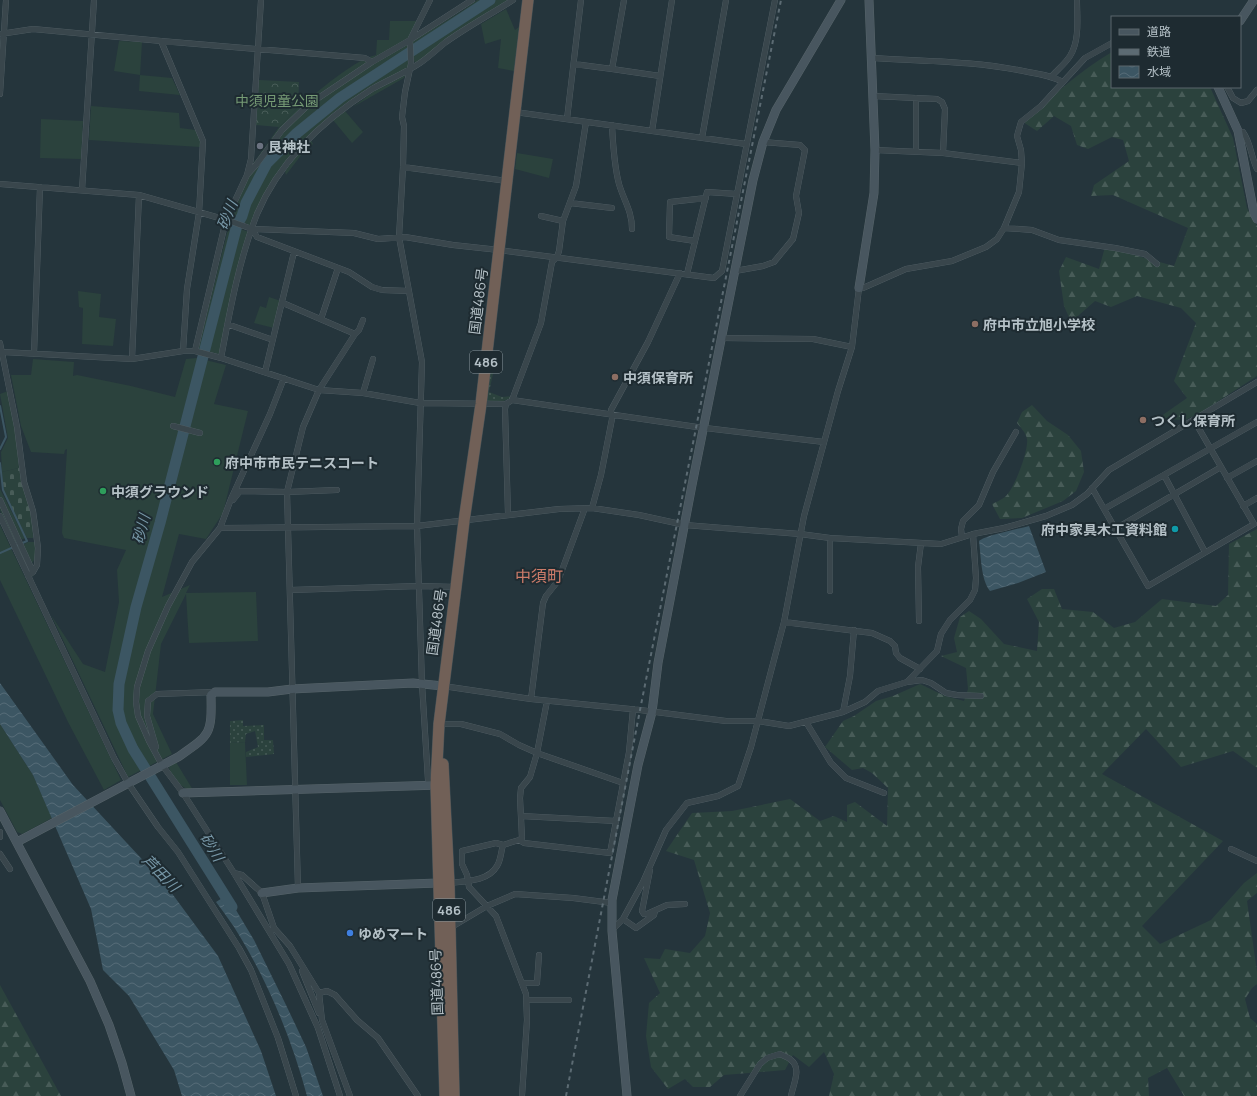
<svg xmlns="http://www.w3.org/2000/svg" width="1257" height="1096" font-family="Manrope,'Noto Sans JP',sans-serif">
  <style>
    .grass { fill: #2b423d }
    .forest { fill: url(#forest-firs) }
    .cemetery { fill: url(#cemetery-stones) }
    .park { fill: url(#park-crowns) }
    .garden { fill: url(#garden-dots) }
    .water { fill: url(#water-waves) }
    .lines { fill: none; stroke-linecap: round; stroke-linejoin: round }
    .stream { stroke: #3c5663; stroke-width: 2 }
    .river { stroke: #3c5663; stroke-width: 11 }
    .street-casing { stroke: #57646a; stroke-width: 6 }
    .secondary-casing { stroke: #57646a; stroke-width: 9 }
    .highway-casing { stroke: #445157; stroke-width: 12 }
    .street { stroke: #39464c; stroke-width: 5.5 }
    .secondary { stroke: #48565f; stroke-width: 8 }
    .highway { stroke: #716057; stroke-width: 11 }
    .rail { stroke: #5c6b73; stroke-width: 2; stroke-dasharray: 4 4; stroke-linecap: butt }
    .worship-dot { fill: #6b7280; stroke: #1e2b31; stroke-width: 1.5 }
    .education-dot { fill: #8d6e63; stroke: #1e2b31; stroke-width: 1.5 }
    .leisure-dot { fill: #2e9e5b; stroke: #1e2b31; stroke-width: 1.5 }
    .culture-dot { fill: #0f9aa8; stroke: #1e2b31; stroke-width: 1.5 }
    .shop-dot { fill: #3f7fe0; stroke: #1e2b31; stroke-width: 1.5 }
    .labels { text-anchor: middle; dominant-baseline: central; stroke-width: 4; stroke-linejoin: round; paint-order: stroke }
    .shield { fill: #1e2b31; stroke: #88949a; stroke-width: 1 }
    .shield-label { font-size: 13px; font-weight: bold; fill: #b5c1c7 }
    .park-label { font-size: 14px; fill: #769b75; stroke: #1e2b31 }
    .poi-label { font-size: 14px; font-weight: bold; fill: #b5c1c7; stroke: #1e2b31; text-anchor: start }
    .street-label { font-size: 14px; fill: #b5c1c7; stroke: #1e2b31 }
    .water-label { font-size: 15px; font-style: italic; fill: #7898a8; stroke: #1e2b31 }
    .quarter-label { font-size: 16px; fill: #cd7c6a; stroke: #1e2b31 }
  </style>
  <defs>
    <pattern id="forest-firs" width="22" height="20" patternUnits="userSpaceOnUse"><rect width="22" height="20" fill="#2b423d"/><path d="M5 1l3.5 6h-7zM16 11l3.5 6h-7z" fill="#485c58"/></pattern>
    <pattern id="cemetery-stones" width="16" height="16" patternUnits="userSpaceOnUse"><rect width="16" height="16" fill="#2b423d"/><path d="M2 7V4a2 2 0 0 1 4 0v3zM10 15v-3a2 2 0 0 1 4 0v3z" fill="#485c58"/></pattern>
    <pattern id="park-crowns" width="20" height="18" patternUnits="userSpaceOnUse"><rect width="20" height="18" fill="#2b423d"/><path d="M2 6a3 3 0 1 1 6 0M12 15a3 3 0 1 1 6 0" fill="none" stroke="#485c58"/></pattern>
    <pattern id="garden-dots" width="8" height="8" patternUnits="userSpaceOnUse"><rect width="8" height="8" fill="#2b423d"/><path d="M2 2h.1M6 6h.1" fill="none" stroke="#485c58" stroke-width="1.8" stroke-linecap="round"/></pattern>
    <pattern id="water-waves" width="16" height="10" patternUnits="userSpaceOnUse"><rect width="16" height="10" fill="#3c5663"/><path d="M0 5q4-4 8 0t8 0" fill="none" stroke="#566c78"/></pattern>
  </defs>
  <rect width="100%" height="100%" fill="#25353c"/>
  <path class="grass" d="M477 0H508L451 36 416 63 413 60V41L462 11Z
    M506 9 515 30 519 27 514 71 498 68 501 39 485 44 481 24Z
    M390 21H417L409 43 408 68 340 108 298 146 265 194 252 226 232 218 252 165 279 127 298 107V100L306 101C322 88 356 59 376 55L377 40H389Z
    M119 41 142 42 140 75 172 78 180 95 139 91 140 75 114 71Z
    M407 72 404 78 353 107 374 91Z
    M91 106 179 113 180 128 196 130 201 141 200 147 89 140Z
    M345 111 363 132 352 143 333 120Z
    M41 119 83 121 81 159 40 158Z
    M311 140 313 144 302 154 286 175 285 171 300 151Z
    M517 153 553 159 549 178 515 169Z
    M229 225 249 232 219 354 198 349Z
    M78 291 101 294 99 317 116 319 113 346 82 344 83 308 79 307Z
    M269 297 281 301 274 328 254 323 260 306 266 308Z
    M197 358 226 365 214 404 248 411 223 513 206 539 179 534 162 597 190 585 186 593 256 592 258 641 189 643 186 594 161 644 153 714 172 754 128 777 51 615 83 664 105 672 119 602 117 570 126 550 64 538 62 533 67 449 65 450 64 454 31 452 21 426 11 375H31L33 359 74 362 73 376 77 375 131 386 175 397 186 359Z
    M8 391 16 433 19 468 2 472 1 452 8 438 0 394Z
    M0 489 25 538 15 543 0 510Z
    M0 525 121 780 104 790 68 722 0 580Z
    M28 542H35V559L28 569 26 567 17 548Z
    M0 724 33 775 52 818 22 834 17 832 0 800Z
    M245 742 247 785H230V743Z
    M176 762 193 790C182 790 171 777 169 767Z"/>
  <path class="forest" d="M1112 52V87H1210L1233 138 1247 208 1257 226V376L1200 413 1185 420 1157 419 1187 398 1174 381 1196 323 1181 308 1137 296 1111 307 1095 301 1071 322 1064 306 1059 271 1066 257 1099 269 1105 247 1174 266 1188 228 1113 195 1091 196 1094 185 1129 161 1123 140 1112 137 1088 149 1077 145 1071 126 1054 116 1037 131 1023 122C1052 97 1079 71 1112 52Z
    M1032 405 1047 421 1068 435 1081 451 1084 472 1076 491 1063 501 1022 518 1000 519 992 504C996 502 1001 500 1005 497 1014 490 1029 450 1027 439 1026 433 1021 428 1017 423L1022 412Z
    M1257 529V768L1233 751 1181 767 1146 729 1102 774 1223 841 1142 926 1160 944 1211 920 1244 883 1257 873V893L1247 901 1257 972V984L1252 988 1245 999 1250 1018 1257 1024V1096H1184L1167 1068 1148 1078 1149 1096H829L834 1074 824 1052 809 1067 793 1055 785 1070 724 1075 710 1087H693L685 1079 668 1089 651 1067 646 1036 649 1003 660 993 644 958 660 959 665 949 690 953 705 936 710 913 694 860 666 851 692 813 732 811 790 799 820 821 834 816 847 822V805L855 802 887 826 888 788 872 773 863 768 852 770 825 747 843 721 854 716 876 701 893 696 920 684 945 696 964 701 968 689 966 668 941 656 957 652 954 638 960 617 969 611 981 619 1004 644 1037 651 1039 622 1027 599 1042 589H1054L1062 609 1093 612 1114 628 1135 622 1162 599 1216 606 1228 595 1229 544Z
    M0 985 61 1096H0Z"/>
  <path class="cemetery" d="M19 468 32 513 33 538H27L4 493 2 472Z"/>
  <path class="park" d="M259 80 299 82 298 107 279 127 256 125Z"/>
  <path class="garden" d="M490 369H494L489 392 502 397 512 396 511 398 501 402 487 401Z
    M243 720V726L264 725V740H273L274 754 246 757V752L258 747 255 731 246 734 245 742 230 743V721Z"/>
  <path class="water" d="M1029 526 1046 572 1018 583 990 591C981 580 981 556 979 541 985 535 1018 529 1029 526Z
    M0 683 73 785 165 884 218 956 261 1051 276 1096H182L174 1070 129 996 103 970 91 909 33 775 0 724Z
    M227 895 254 940 286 1005 306 1047 323 1096H307C292 1040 269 984 239 935 232 923 224 913 216 902Z"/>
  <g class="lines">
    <path class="stream" d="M0 406 6 437 0 449
      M0 463 3 490 27 541 0 553"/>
    <path class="river" d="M232 907 133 749 121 723 118 710 119 684 136 607 160 523 237 225 242 216 246 203 267 163 297 133 340 98 490 0"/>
    <g class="street-casing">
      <path id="street" d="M430 0 410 40 411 64 405 92 402 117 404 126 403 167 399 237 422 362 417 526 422 684 428 780 435 785
        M0 34 33 29 161 41 365 58 372 62
        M161 41 203 141 199 213 187 289 183 351
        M871 58C923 61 977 61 1028 72 1040 74 1052 76 1063 82
        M574 64 612 69 660 76
        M612 69 624 0
        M1051 77C1057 70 1065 64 1070 56 1080 40 1077 18 1077 0
        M1227 87 1233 98 1241 103 1248 101 1257 90
        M0 94 6 0
        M873 96 937 99 942 102 945 109 943 153
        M515 112 746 144
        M567 119 581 0
        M612 125C613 146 614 165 619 184 624 201 632 211 632 229
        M652 131 672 0
        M1238 133 1243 132C1251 143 1251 157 1257 169
        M702 138 726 0
        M875 150 943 153 1022 163
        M916 152V98
        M403 167 507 181
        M247 175 256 165 282 130 308 105 372 62 410 40 472 0
        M0 184 139 195 230 221 252 229
        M82 190 94 0
        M570 203 612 208
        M541 216 563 221
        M1004 228 1032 230 1059 240 1115 248 1145 254 1157 264
        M695 241 669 237 670 202 706 198
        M735 271 763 266 774 262 793 239 799 213 796 196 805 150 800 145 763 142
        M687 274 707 192 737 194
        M409 291 382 290 372 287 349 272 257 237 252 229 354 233 378 239 405 237 453 245 499 250 714 278 722 271 775 0
        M283 303 355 334
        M321 319 338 268
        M227 324 273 340
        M722 338 813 339 852 347
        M0 343 17 427 24 482 33 511 38 548 37 565 33 572 28 576
        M195 351 226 220 247 175 251 159 261 0
        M3 352 132 359 183 351H195L221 358 319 390 363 393 420 403 506 404 512 400 697 427 824 442
        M34 354 40 187
        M221 358C230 310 239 260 257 214 280 160 323 120 372 89 388 80 405 73 420 63 429 57 437 49 446 42 467 27 491 14 513 0
        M132 359 139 195
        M265 372 294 252
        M284 378 270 414 231 499 220 528 192 562 168 606 148 651 137 687 136 702 138 716 149 741 162 765 183 793 234 873 289 964 318 1028 340 1096
        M363 393 373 359
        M512 400 541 323 552 262 557 257 559 251 563 221 576 186 586 122
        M506 404 505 409 508 514
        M173 426 200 433
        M1164 475 1205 552
        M1227 478 1257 461
        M1092 488 1148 586 1254 524 1194 420
        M231 499 233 500 240 491 287 492 337 490
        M0 500 33 572
        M1243 506 1257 498
        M592 508 601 475 612 419 611 410 648 342 680 273
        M1104 509 1257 422
        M0 516 114 758 128 783 158 827 178 852 239 948 251 970 278 1038 296 1096
        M220 528 417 526 559 509 592 508 639 515 685 525 800 534 830 538 941 544 973 534 1004 528 1046 516 1072 505 1087 494 1109 470 1257 382
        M1115 529 1221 467
        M962 537 961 529 963 521 979 505 993 472 1016 432
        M830 538V591
        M290 590 419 586 456 587
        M919 621 918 567 921 543
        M784 622 872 633 890 641 895 646 896 653 900 658 920 669
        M907 682 922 680 931 683 946 693 957 695 981 696
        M443 686 531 699 640 710 726 721H758L789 726 843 712 865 702 878 691 907 682 937 651 941 634 950 620 970 600 975 590 976 578 973 534
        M531 699 543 603 546 596 558 581 585 508
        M843 712 850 676 854 630
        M806 722 831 763 846 778 884 793
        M439 724H461L500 734 519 745 537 753 623 783
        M156 747 147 716 148 701 157 694 215 692
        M521 816 616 821
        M0 832V837
        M519 840 524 843 610 853 629 752 633 709
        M503 845 496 843 462 851V864L467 875 469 887 496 916 526 994 527 1020 522 1096
        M1231 849 1257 861
        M0 854 10 869
        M650 870 642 911 644 914H647L667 905 685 904
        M234 873 242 875 262 893 274 928 273 929
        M448 883C464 881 488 882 497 866 501 860 501 851 503 845L519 840 522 838 520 798 521 788 530 777 537 753 547 701
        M298 888 287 492 303 427 319 390 355 334 359 330 363 320
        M623 919 636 928 654 915 655 911
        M274 928 290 946 319 993 322 1020 350 1096
        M450 928 487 906 515 894 573 898 612 903
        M612 930 623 919 643 882 666 830 687 803 718 796 738 786 751 747 784 622 804 516 838 391 852 347 859 288H863L906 269 952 261 986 247 997 239 1004 228 1019 192 1022 163 1021 150 1017 136 1021 122 1041 106 1085 58 1112 43
        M302 971 319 1013
        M522 983H537L539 955
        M319 993 327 991 335 995 357 1020 378 1038 418 1096
        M526 1000H569
        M740 1096 760 1064 767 1058 780 1054C783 1056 788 1057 791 1060 802 1068 793 1085 791 1096"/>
    </g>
    <g class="secondary-casing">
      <path id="secondary" d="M1240 21 1254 0
        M1218 87 1238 131 1254 213 1257 219
        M859 288 874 193 875 150 869 0
        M183 793 440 785
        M0 811 90 981 109 1025 122 1063 131 1096
        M17 842 178 757C210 735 212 735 211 695L215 692H268L292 689 413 683 443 686
        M262 893 298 888 438 883
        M627 1096 612 931V900L638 765 652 712 658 663 692 485 753 180 763 142 776 110 841 0"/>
    </g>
    <g class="highway-casing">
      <path id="highway" d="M443 764 449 883 454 1096
        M445 1096 436 785 439 724 456 587 464 521 481 404 528 0"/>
    </g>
    <use href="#street" class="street"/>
    <use href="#secondary" class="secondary"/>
    <use href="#highway" class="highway"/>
    <path class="rail" d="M566 1096 640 710 781 0"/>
  </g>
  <circle class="worship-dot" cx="260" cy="146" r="4"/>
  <g class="education-dot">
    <circle cx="975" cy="324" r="4"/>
    <circle cx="615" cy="377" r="4"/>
    <circle cx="1143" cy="420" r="4"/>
  </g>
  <g class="leisure-dot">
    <circle cx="217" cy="462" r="4"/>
    <circle cx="103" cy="491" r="4"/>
  </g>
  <circle class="culture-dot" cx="1175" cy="529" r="4"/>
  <circle class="shop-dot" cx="350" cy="933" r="4"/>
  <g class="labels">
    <g class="shield">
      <rect x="470" y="351" width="32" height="22" rx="3"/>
      <rect x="433" y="899" width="32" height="22" rx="3"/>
    </g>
    <g class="shield-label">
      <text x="486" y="362">486</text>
      <text x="449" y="910">486</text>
    </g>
    <g class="park-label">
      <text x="277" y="100">中須児童公園</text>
    </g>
    <g class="poi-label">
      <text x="268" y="146">艮神社</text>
      <text x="983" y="324">府中市立旭小学校</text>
      <text x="623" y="377">中須保育所</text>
      <text x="1151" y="420">つくし保育所</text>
      <text x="225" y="462">府中市市民テニスコート</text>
      <text x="111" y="491">中須グラウンド</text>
      <text x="1167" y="529" text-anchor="end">府中家具木工資料館</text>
      <text x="358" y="933">ゆめマート</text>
    </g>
    <g class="street-label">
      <text transform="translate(478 301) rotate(-83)">国道486号</text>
      <text transform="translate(436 622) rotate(-82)">国道486号</text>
      <text transform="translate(436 982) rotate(-92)">国道486号</text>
    </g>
    <g class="water-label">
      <text transform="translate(227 215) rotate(-68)">砂川</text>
      <text transform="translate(141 529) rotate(-75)">砂川</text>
      <text transform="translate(212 847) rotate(58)">砂川</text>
      <text transform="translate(161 873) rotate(45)">芦田川</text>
    </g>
    <g class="quarter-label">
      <text x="539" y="576">中須町</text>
    </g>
  </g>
  <rect x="1111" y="16" width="130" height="72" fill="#1e2b31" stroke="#5a676d"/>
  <rect x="1119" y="29" width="20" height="6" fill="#48565f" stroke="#5a676d"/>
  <text x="1147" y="36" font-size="12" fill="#b5c1c7">道路</text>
  <rect x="1119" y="49" width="20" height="6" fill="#5c6b73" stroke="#5a676d"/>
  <text x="1147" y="56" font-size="12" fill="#b5c1c7">鉄道</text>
  <rect x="1119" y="66" width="20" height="12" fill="url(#water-waves)" stroke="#5a676d"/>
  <text x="1147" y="76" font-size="12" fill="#b5c1c7">水域</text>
</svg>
